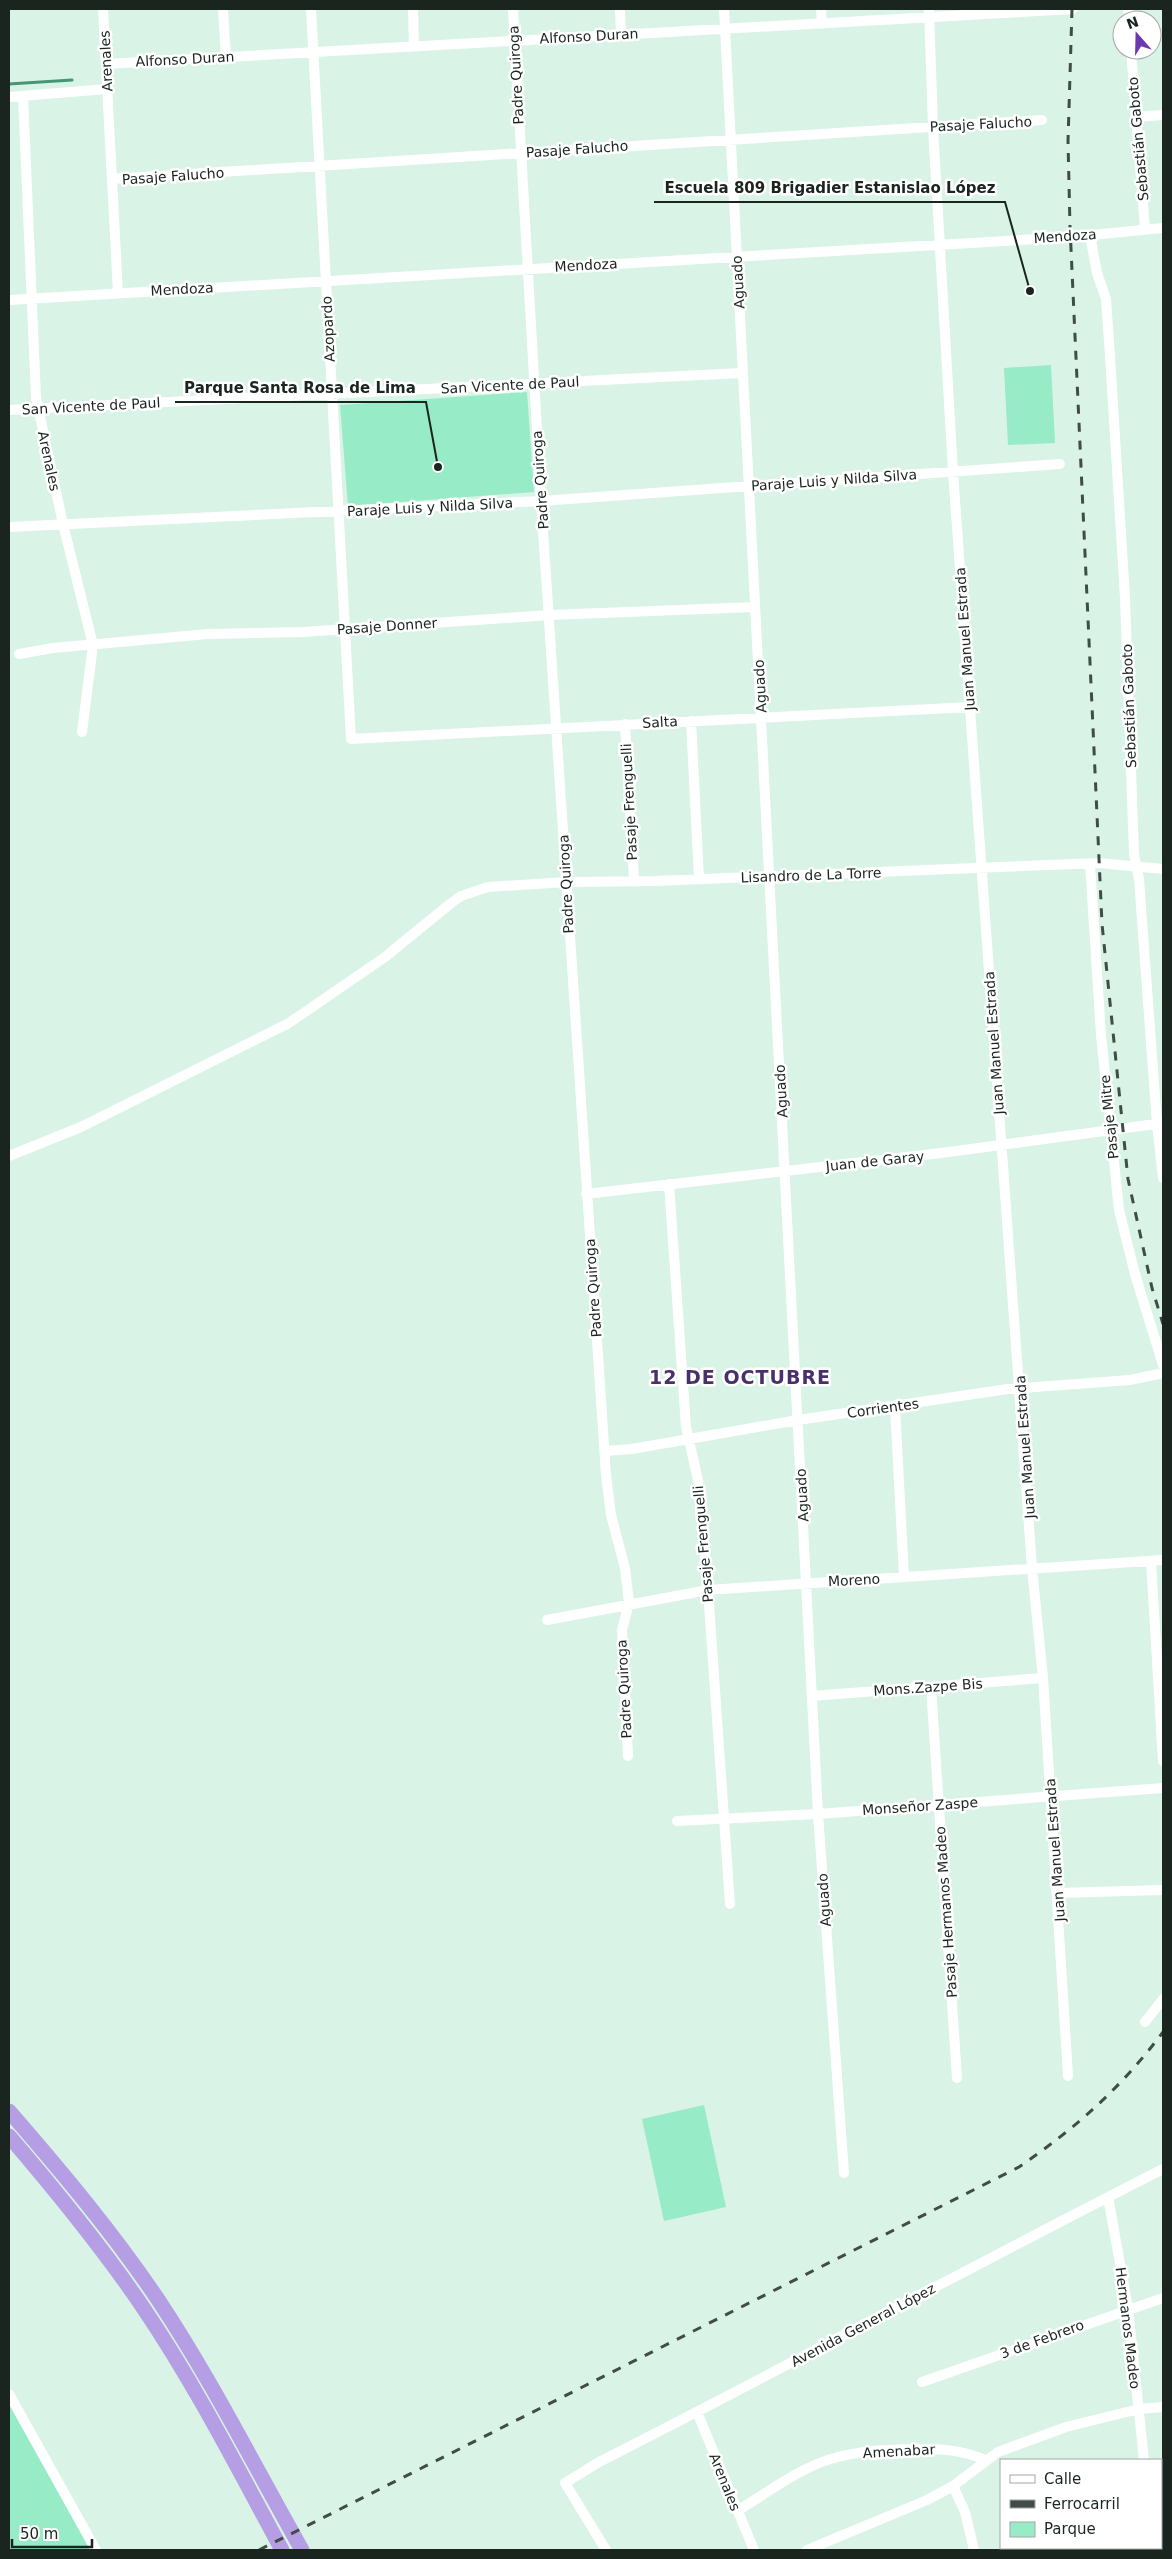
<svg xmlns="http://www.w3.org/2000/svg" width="1172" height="2559" font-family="'DejaVu Sans',sans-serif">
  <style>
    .green { fill: #97ebc6 }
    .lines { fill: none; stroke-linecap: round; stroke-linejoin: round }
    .stream { stroke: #439676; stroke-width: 3 }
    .minor { stroke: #fff; stroke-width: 10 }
    .highway { stroke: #b59ee4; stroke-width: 15 }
    .rail { stroke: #404d46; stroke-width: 3; stroke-dasharray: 9 9; stroke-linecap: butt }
    .labels { text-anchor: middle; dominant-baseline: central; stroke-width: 5; stroke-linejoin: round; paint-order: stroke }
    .street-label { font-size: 14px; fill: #1b2520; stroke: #fff }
    .district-label { font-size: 19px; font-weight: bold; letter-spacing: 1px; fill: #47306b; stroke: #fff }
    .leader { fill: none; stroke: #1b2520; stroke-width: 2 }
    .callout-dot { fill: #1b2520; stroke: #fff; stroke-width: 2 }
    .callout-label { font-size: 15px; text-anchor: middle; font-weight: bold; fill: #1b2520; stroke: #fff; stroke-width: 5; stroke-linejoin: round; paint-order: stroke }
  </style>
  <rect width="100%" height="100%" fill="#d9f3e6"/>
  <path class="green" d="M1051 365 1055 443 1008 445 1004 368Z
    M527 392 534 492 348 506 340 405Z
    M704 2105 726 2207 664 2221 642 2119Z
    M9 2402 90 2550H9Z"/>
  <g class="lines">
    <path class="stream" d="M9 84 72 80"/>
    <path class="minor" d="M103 9 118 293
      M223 9 226 57
      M311 9 351 739 970 707
      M413 9 414 45
      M513 9 541 501 606 1475 611 1515 625 1568 629 1603 622 1630 628 1756
      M620 9 621 34
      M724 9 818 1814 844 2173
      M821 9 822 24
      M929 9 933 127 953 472 1032 1568 1043 1678 1068 2076
      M1128 9 1129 20
      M1131 50 1145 229
      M106 64 1073 9
      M23 96 36 398 63 524 93 645 82 732
      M9 97 107 89
      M1135 117 1163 115
      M112 179 1042 120
      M1090 235 1097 273 1106 299 1110 356 1125 598 1134 854 1139 879 1157 1124 1163 1178
      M9 300 1071 237 1163 228
      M9 410 742 373
      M9 527 541 501 1060 464
      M19 654 53 648 208 634 302 632 550 615 755 607
      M691 721 699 879
      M625 724 634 880
      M1090 864 1101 1035 1119 1210 1135 1274 1163 1365
      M9 1156 81 1127 289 1023 385 957 450 904 461 896 488 887 567 882 655 881 1098 863 1163 869
      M669 1184 686 1427 698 1480 708 1590 730 1904
      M586 1194 941 1153 1163 1123
      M895 1406 904 1577
      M605 1451 632 1449 798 1420 1008 1389 1130 1380 1163 1373
      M1151 1561 1163 1761
      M547 1620 708 1590 1163 1560
      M931 1687 957 2078
      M812 1696 1043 1678
      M677 1821 818 1814 1163 1788
      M1058 1893 1163 1890
      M1145 2022 1163 1999
      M1108 2197 1128 2308 1144 2460
      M922 2382 1163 2298
      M9 2394 96 2550
      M697 2412 754 2550
      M953 2486 965 2512 974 2550
      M737 2511C767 2493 803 2465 838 2457 863 2450 888 2450 914 2449 939 2449 961 2449 985 2460
      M1154 2548V2550
      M606 2550 565 2483 599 2462C788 2366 974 2265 1163 2169
      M807 2550 927 2500 953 2486 998 2452 1066 2427 1139 2409 1163 2407"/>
    <path class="highway" d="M9 2111C62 2172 114 2234 159 2301 212 2381 255 2467 302 2550
      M9 2136C57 2192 103 2248 144 2309 196 2386 238 2469 282 2550"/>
    <path class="rail" d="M1072 9 1068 141 1070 227 1102 924 1128 1179 1152 1288 1163 1324
      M259 2550 1019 2167C1077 2127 1120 2089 1163 2032"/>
  </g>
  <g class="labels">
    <g class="street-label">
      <text transform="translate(589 36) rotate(-3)">Alfonso Duran</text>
      <text transform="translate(185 59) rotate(-3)">Alfonso Duran</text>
      <text transform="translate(106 61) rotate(-93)">Arenales</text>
      <text transform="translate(516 75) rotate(-93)">Padre Quiroga</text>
      <text transform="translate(981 124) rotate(-3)">Pasaje Falucho</text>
      <text transform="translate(1138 139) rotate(-95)">Sebastián Gaboto</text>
      <text transform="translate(577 149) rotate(-4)">Pasaje Falucho</text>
      <text transform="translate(173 176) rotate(-4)">Pasaje Falucho</text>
      <text transform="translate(1065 236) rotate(-4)">Mendoza</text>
      <text transform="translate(586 265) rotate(-3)">Mendoza</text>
      <text transform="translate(738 282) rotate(-93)">Aguado</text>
      <text transform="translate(182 289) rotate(-3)">Mendoza</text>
      <text transform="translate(328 329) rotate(-93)">Azopardo</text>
      <text transform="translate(510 385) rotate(-3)">San Vicente de Paul</text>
      <text transform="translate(91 406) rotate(-3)">San Vicente de Paul</text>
      <text transform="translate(49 461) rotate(78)">Arenales</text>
      <text transform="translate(540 480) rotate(-94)">Padre Quiroga</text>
      <text transform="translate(834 480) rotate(-4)">Paraje Luis y Nilda Silva</text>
      <text transform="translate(430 507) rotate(-3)">Paraje Luis y Nilda Silva</text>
      <text transform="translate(387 626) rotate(-4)">Pasaje Donner</text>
      <text transform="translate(965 639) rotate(-94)">Juan Manuel Estrada</text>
      <text transform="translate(760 686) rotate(-93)">Aguado</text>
      <text transform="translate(1129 706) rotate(-92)">Sebastián Gaboto</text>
      <text transform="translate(660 722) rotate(-3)">Salta</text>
      <text transform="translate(629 802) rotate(-93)">Pasaje Frenguelli</text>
      <text transform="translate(811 875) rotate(-2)">Lisandro de La Torre</text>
      <text transform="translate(566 884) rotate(-93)">Padre Quiroga</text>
      <text transform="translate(994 1043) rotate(-94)">Juan Manuel Estrada</text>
      <text transform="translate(781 1091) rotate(-93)">Aguado</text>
      <text transform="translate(1109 1117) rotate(-96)">Pasaje Mitre</text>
      <text transform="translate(875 1161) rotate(-6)">Juan de Garay</text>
      <text transform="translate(593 1288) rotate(-94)">Padre Quiroga</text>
      <text transform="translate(883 1408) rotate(-8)">Corrientes</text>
      <text transform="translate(1025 1447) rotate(-94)">Juan Manuel Estrada</text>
      <text transform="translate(802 1495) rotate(-93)">Aguado</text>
      <text transform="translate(703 1544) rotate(-95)">Pasaje Frenguelli</text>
      <text transform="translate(854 1580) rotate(-3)">Moreno</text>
      <text transform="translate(928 1687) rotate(-4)">Mons.Zazpe Bis</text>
      <text transform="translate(624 1689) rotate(-93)">Padre Quiroga</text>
      <text transform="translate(920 1806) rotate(-4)">Monseñor Zaspe</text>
      <text transform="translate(1055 1850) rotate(-94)">Juan Manuel Estrada</text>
      <text transform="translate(824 1900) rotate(-94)">Aguado</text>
      <text transform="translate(946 1912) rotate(-94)">Pasaje Hermanos Madeo</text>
      <text transform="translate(863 2325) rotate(-28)">Avenida General López</text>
      <text transform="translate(1128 2328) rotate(83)">Hermanos Madeo</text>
      <text transform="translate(1042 2339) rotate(-20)">3 de Febrero</text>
      <text transform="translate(899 2451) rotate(-3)">Amenabar</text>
      <text transform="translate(725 2482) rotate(68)">Arenales</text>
    </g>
    <g class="district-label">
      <text x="740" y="1377">12 DE OCTUBRE</text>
    </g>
  </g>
  <path class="leader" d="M1030 291L1005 202H654M438 467L426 402H175"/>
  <g class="callout-dot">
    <circle cx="1030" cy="291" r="5"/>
    <circle cx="438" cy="467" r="5"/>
  </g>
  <g class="callout-label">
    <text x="830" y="193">Escuela 809 Brigadier Estanislao López</text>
    <text x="300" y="393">Parque Santa Rosa de Lima</text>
  </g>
  <rect width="1172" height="2559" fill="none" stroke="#1b2520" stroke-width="20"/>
  <rect x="1000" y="2459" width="162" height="90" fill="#ffffff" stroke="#a4a8a6"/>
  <rect x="1010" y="2475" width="25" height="8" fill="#ffffff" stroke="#a4a8a6"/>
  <text x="1044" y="2484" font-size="15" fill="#1b2520">Calle</text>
  <rect x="1010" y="2500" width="25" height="8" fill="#404d46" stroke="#a4a8a6"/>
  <text x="1044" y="2509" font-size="15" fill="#1b2520">Ferrocarril</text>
  <rect x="1010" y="2522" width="25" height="15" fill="#97ebc6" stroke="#a4a8a6"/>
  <text x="1044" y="2534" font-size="15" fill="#1b2520">Parque</text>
  <g transform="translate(1137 35) rotate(340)"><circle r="24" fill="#ffffff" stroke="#a4a8a6"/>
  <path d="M0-4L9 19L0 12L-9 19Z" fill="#6c38af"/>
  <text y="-8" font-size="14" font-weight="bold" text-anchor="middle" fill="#1b2520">N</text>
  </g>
  <path d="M12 2539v8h80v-8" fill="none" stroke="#1b2520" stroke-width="2.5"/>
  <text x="20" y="2539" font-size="15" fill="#1b2520" stroke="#ffffff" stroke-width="4" paint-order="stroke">50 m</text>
</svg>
